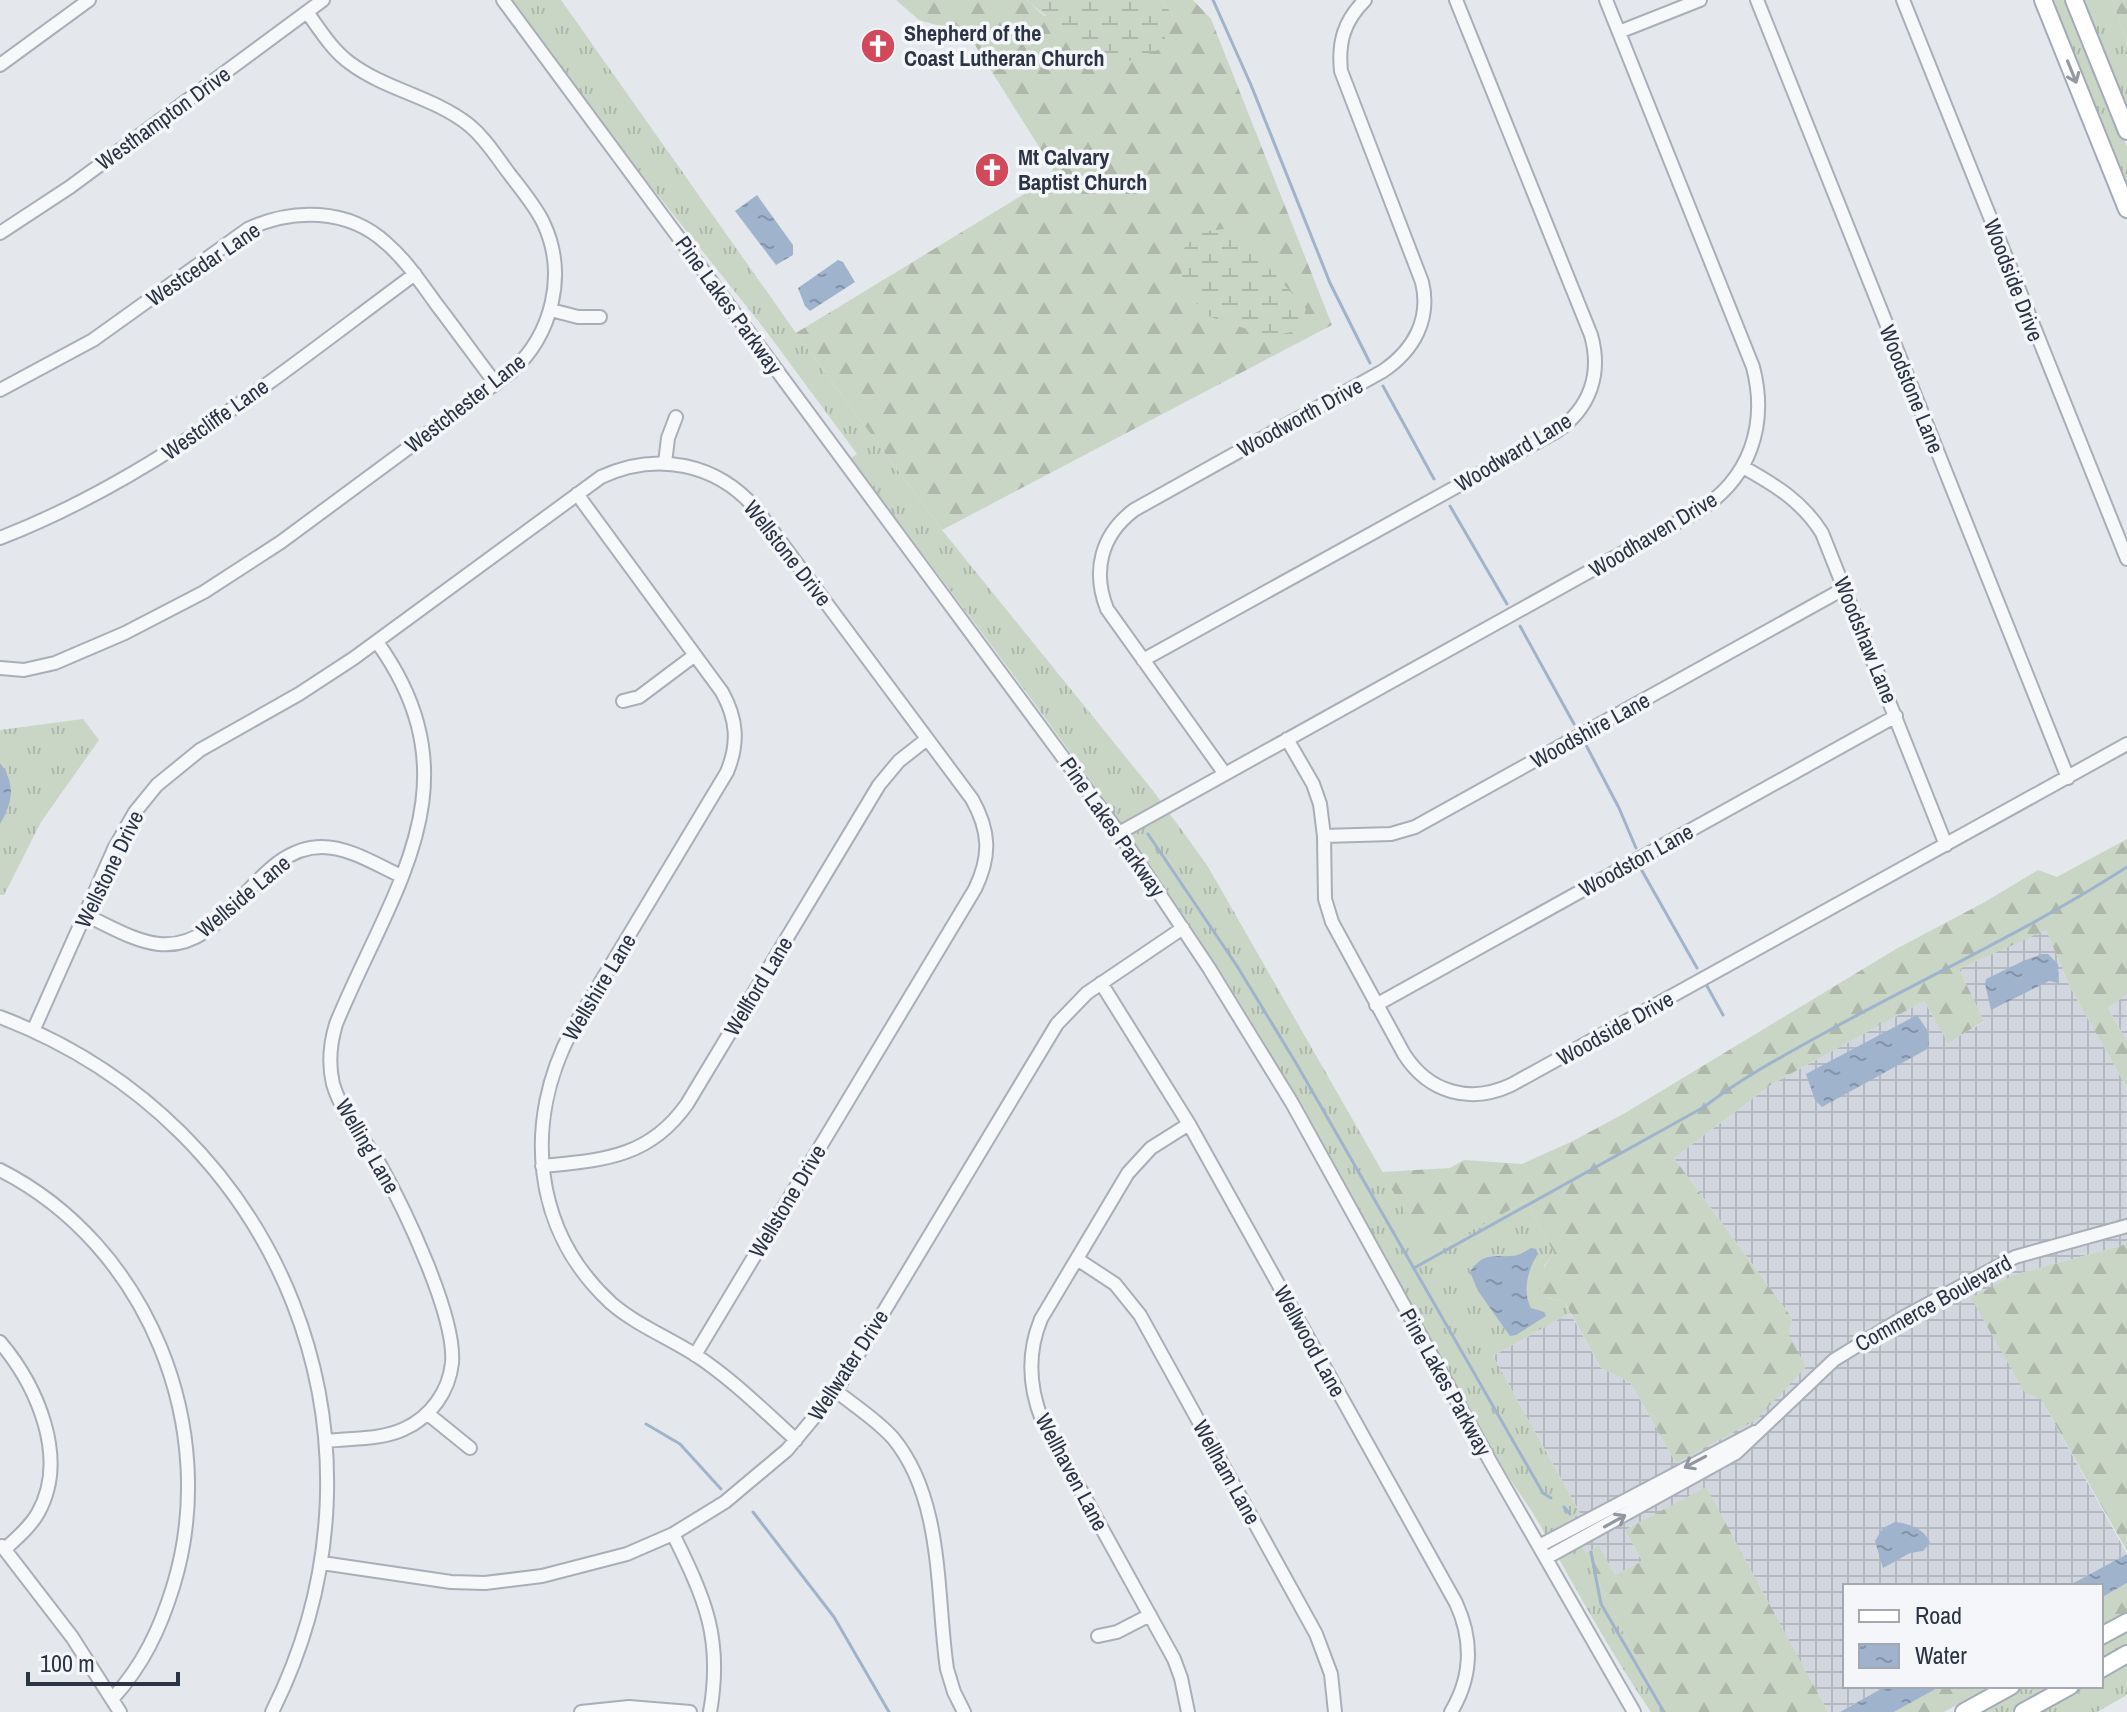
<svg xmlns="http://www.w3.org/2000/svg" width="2127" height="1712" font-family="'Archivo Narrow',sans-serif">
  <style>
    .industrial { fill: url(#industrial-grid) }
    .grass { fill: url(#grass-tufts) }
    .forest { fill: url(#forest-firs) }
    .wetland { fill: url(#wetland-marsh) }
    .water { fill: url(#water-ripples) }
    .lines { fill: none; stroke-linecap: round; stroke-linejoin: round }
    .stream { stroke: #9fb4cc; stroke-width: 3 }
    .minor-casing { stroke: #a9aeb7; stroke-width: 16 }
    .major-casing { stroke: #a3abb8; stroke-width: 20 }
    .minor { stroke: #f7f8fa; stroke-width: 12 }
    .major { stroke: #fff; stroke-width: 16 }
    .oneway { stroke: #959aa2 }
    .oneway2 { stroke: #9196a0 }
    .labels { text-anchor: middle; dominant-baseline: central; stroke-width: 7; stroke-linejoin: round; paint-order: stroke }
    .poi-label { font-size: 22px; font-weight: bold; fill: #2b3445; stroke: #f4f6f9; text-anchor: start }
    .street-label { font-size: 22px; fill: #2b3445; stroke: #f4f6f9 }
  </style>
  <defs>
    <pattern id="industrial-grid" width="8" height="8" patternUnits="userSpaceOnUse" patternTransform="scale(2)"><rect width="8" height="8" fill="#d2d6de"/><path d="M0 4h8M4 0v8" fill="none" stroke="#b4b8c0"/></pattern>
    <pattern id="grass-tufts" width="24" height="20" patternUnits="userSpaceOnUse" patternTransform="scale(2)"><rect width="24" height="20" fill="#c9d6c5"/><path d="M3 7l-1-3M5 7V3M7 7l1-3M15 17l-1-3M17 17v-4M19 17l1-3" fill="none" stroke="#adb8ab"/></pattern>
    <pattern id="forest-firs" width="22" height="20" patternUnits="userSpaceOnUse" patternTransform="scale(2)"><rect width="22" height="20" fill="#c9d6c5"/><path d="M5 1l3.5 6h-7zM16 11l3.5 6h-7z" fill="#adb8ab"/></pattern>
    <pattern id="wetland-marsh" width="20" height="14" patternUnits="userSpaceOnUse" patternTransform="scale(2)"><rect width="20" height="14" fill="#c9d6c5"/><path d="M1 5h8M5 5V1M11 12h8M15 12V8" fill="none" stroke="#adb8ab"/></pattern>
    <pattern id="water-ripples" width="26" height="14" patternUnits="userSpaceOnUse" patternTransform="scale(2)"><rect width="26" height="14" fill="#9fb4cc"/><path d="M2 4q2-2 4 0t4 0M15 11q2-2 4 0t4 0" fill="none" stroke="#8293a7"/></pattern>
  </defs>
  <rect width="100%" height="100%" fill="#e4e7ec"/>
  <path class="industrial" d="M2046 929 2071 989 2127 1088V1244L2014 1275 2025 1392 2041 1399 2127 1554 2068 1586H1845V1686H1886L1840 1712H1828L1706 1488 1625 1530 1642 1561 1615 1575 1599 1547 1586 1553 1568 1520 1580 1513 1493 1356 1570 1313 1601 1368 1630 1382 1676 1463 1789 1335 1792 1318 1674 1158 1772 1084 1924 1001 1948 1042 1984 1022 1959 969Z
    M2127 994V1042L2108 1008Z"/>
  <path class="grass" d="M512 0H561L796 333 942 530 1154 792 1207 865 1429 1253 1526 1201 1554 1253 1544 1266 1546 1298 1564 1301 1570 1313 1493 1356 1580 1513 1568 1521 1586 1553 1608 1603 1666 1712H1651C1610 1652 1576 1589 1540 1525 1527 1502 1509 1480 1496 1456 1404 1302 1326 1140 1230 987 1115 803 980 632 851 458L857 454 763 327 626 155Z
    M2050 0H2069L2127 147V192Z
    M2083 0H2112L2127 41V110Z
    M83 719 99 740 41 822 4 895H0V730Z
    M2127 1628V1648L2101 1662V1642Z
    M2127 1661V1695L2097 1712H2034L2081 1686H2101V1675Z
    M2022 1686H2034L2028 1690 2038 1688V1686H2058L2011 1712H1975Z"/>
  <path class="forest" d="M896 0H1027L1044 16H1173L1162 0H1193L1211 19 1332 325 942 530 796 333 1049 179 1053 169 968 34 919 20Z
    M2112 0H2127V41Z
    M2127 839V994L2108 1008 2127 1042V1088L2071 989 2046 930 1959 969 1984 1021 1948 1043 1924 1001 1772 1084 1674 1158 1792 1318 1789 1335 1806 1367 1756 1420 1676 1463 1630 1382 1601 1368 1564 1301 1542 1297C1534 1280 1544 1266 1554 1253L1526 1201 1429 1254 1382 1172 1450 1168 1464 1160 1522 1164 1573 1141 1625 1113 1896 949 1983 903 2038 870 2057 877Z
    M2127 1244V1551L2041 1399 2025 1393 1971 1298 2014 1275Z
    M1706 1487 1828 1712H1666L1608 1603 1586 1553 1599 1546 1615 1575 1642 1561 1625 1530Z
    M2127 1583V1612L2101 1626V1598Z
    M1941 1686H1991L1944 1712H1894Z"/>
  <path class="wetland" d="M1027 0H1162L1173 16 1161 49 1123 63C1088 46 1056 26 1027 0Z
    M1233 228 1306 309 1299 330 1270 337 1208 316 1185 290 1178 255 1199 232Z"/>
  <path class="water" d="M757 195 793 245V255L776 265 735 211Z
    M838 260 843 262 855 282 810 311 805 306 798 288Z
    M0 763C16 784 13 802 0 824Z
    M2042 954H2048L2058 964 2059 983 2049 981 1991 1010 1985 984 1986 979 2023 961Z
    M1917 1015 1928 1031 1929 1048 1822 1107 1815 1100 1806 1074Z
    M1531 1248 1536 1249 1538 1254C1528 1268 1522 1292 1531 1308L1544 1312 1546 1316 1516 1335 1510 1336 1478 1291 1470 1272C1483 1252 1494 1257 1512 1256 1519 1256 1525 1251 1531 1248Z
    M1895 1522C1909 1523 1926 1530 1930 1543L1923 1551 1910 1553 1883 1568 1875 1541 1883 1528Z
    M2127 1554V1583L2101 1598V1586H2068Z
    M1886 1686H1941L1894 1712H1840Z"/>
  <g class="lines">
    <path class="stream" d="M1213 0 1251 85 1330 283 1370 363
      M1383 386 1434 479
      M1450 506 1507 604
      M1520 626 1574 724
      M1586 745 1619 808 1636 848
      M1148 834 1237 966 1296 1063 1543 1493 1551 1498
      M1641 869 1697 968
      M1707 986 1723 1015
      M1414 1268 1704 1107C1743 1077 1785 1055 1828 1031 1928 976 2031 929 2127 867
      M646 1424 680 1444 721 1489
      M1564 1507 1570 1514
      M753 1512 834 1617 889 1712
      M1591 1552 1601 1604 1664 1712"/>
    <g class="minor-casing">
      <path id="minor" d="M503 0 1119 833 1209 968 1292 1103 1490 1461 1634 1712
        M1757 0 2068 778
        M1903 0 2127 559
        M1619 32 1700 0
        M0 65 89 0
        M0 233 70 187 323 0
        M551 310 578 317H600
        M0 390 93 340 248 229C292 208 348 208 386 243 406 260 421 283 437 305 457 331 476 358 496 384
        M665 463 668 438 676 417
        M1743 467C1775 485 1802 501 1822 533L1946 845
        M577 494 722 692C737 719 739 743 727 772L572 1030C523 1122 532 1230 611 1303 635 1324 667 1337 694 1354 731 1378 763 1410 796 1440
        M0 538C155 478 282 372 415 274
        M1143 660 1557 431C1590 408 1602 374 1591 335L1456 0
        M0 668 24 670 55 663 125 633 204 592 281 542 511 372C552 335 568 274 543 222 534 204 520 188 508 172 496 156 485 138 469 125 434 97 386 90 350 63 332 50 320 30 307 12
        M623 701 639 697 695 655
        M1287 739 1313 784 1320 804 1324 836 1325 899 1332 922 1404 1054C1429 1093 1470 1104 1511 1085L2127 744
        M1225 774 1107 609C1092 571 1101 535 1134 510L1383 371C1414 350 1431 319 1422 282L1341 71C1338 42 1344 21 1365 0
        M1119 833 1698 511C1750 479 1768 425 1753 367L1606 0
        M1324 836 1391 834 1415 827 1845 588
        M85 915C108 925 133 941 159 944 230 951 253 847 322 847 349 847 377 865 401 876
        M1101 983 1189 1124 1456 1603C1473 1640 1472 1677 1451 1712
        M1376 1005 1896 716
        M0 1017C283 1125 408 1441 272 1712
        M33 1031 114 849 135 812 157 785 200 750 299 694 354 658 601 477C657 451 717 463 757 510L972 799C990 831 991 856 975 889L695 1355
        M542 1166C603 1160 649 1158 687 1104L879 785 899 761 927 739
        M0 1170C148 1245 222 1429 173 1587 160 1629 143 1665 113 1698
        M1077 1259 1115 1284 1140 1315 1316 1634 1331 1674 1335 1712
        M0 1342C37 1386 69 1458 38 1513 30 1527 17 1538 5 1549
        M836 1391C855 1406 877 1420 893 1438 944 1500 936 1594 947 1669L954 1692 964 1712
        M428 1414 470 1448
        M326 1441C351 1438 381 1440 404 1429 431 1417 449 1391 452 1363 456 1315 403 1206 379 1163 363 1137 342 1114 333 1084 328 1063 330 1044 336 1024 392 888 479 784 377 642
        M673 1534C705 1599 723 1638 710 1712
        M2 1546 72 1637 120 1712
        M1539 1546 1755 1432
        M1546 1558 1736 1453 1834 1360 1904 1317 2015 1257 2127 1226
        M322 1563 451 1582 485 1583 542 1576 627 1554 673 1534 725 1502 787 1450 836 1391 1057 1024 1087 993 1183 928
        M1098 1636 1117 1632 1150 1615
        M581 1712 629 1707 690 1712
        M1188 1712 1181 1678 1174 1659 1042 1420C1029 1387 1027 1353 1041 1319L1128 1173 1151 1148 1189 1124"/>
    </g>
    <g class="major-casing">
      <path id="major" d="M2043 0 2127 209
        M2074 0 2127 131
        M2101 1636 2127 1622
        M2101 1669 2127 1654
        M1964 1712 2011 1686
        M2023 1712 2070 1686"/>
    </g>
    <use href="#minor" class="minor"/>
    <use href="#major" class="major"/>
  </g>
  <defs><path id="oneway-shaft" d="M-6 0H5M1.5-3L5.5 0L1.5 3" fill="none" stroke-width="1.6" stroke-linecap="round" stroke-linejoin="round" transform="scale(2)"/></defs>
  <use class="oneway" href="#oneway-shaft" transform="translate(2072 72) rotate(68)"/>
  <g class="oneway2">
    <use href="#oneway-shaft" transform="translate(1695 1462) rotate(152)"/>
    <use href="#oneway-shaft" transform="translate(1615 1521) rotate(-29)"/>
  </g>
  <defs>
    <g id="church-disc" transform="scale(1.8)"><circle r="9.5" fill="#d1495b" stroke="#f4f6f9"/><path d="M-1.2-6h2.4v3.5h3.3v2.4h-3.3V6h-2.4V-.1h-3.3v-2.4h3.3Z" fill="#fff"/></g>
  </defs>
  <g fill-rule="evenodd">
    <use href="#church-disc" x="878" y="46"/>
    <use href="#church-disc" x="992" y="170"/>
  </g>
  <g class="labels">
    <g class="poi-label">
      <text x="904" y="33">Shepherd of the<tspan x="904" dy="25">Coast Lutheran Church</tspan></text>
      <text x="1018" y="157">Mt Calvary<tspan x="1018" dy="25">Baptist Church</tspan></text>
    </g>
    <g class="street-label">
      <text transform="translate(163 118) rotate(-36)">Westhampton Drive</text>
      <text transform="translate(203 264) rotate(-34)">Westcedar Lane</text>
      <text transform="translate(2014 280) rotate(69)">Woodside Drive</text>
      <text transform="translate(729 305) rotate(54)">Pine Lakes Parkway</text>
      <text transform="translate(1912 389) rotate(68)">Woodstone Lane</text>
      <text transform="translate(465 403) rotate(-38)">Westchester Lane</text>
      <text transform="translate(1300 417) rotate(-29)">Woodworth Drive</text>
      <text transform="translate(215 419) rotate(-35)">Westcliffe Lane</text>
      <text transform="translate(1513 452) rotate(-31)">Woodward Lane</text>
      <text transform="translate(1653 534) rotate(-31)">Woodhaven Drive</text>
      <text transform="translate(788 553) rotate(52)">Wellstone Drive</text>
      <text transform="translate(1866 640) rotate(68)">Woodshaw Lane</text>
      <text transform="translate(1590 730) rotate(-29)">Woodshire Lane</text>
      <text transform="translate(1113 827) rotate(55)">Pine Lakes Parkway</text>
      <text transform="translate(1636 860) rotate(-29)">Woodston Lane</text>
      <text transform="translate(109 869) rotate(-64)">Wellstone Drive</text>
      <text transform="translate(243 896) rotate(-40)">Wellside Lane</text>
      <text transform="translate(758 986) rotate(-59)">Wellford Lane</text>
      <text transform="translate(599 987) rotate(-59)">Wellshire Lane</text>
      <text transform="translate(1615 1028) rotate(-29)">Woodside Drive</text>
      <text transform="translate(368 1146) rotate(60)">Welling Lane</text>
      <text transform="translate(787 1201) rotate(-59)">Wellstone Drive</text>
      <text transform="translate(1933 1303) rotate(-29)">Commerce Boulevard</text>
      <text transform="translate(1310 1341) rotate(61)">Wellwood Lane</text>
      <text transform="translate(848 1365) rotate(-57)">Wellwater Drive</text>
      <text transform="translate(1446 1382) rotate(61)">Pine Lakes Parkway</text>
      <text transform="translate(1072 1472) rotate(62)">Wellhaven Lane</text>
      <text transform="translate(1227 1472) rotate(61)">Wellham Lane</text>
    </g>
  </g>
  <rect x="1843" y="1584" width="260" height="104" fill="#f4f6f9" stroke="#a4a8b1" stroke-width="2"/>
  <rect x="1859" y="1610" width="40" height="12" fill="#ffffff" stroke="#a4a8b1" stroke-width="2"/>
  <text x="1915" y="1624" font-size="24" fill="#2b3445">Road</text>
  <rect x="1859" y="1644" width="40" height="24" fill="url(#water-ripples)" stroke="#a4a8b1" stroke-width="2"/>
  <text x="1915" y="1664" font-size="24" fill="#2b3445">Water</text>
  <path d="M28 1672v12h150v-12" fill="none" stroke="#2b3445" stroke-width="4"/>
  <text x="40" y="1672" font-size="24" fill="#2b3445" stroke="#f4f6f9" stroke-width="6" paint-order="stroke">100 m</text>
</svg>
